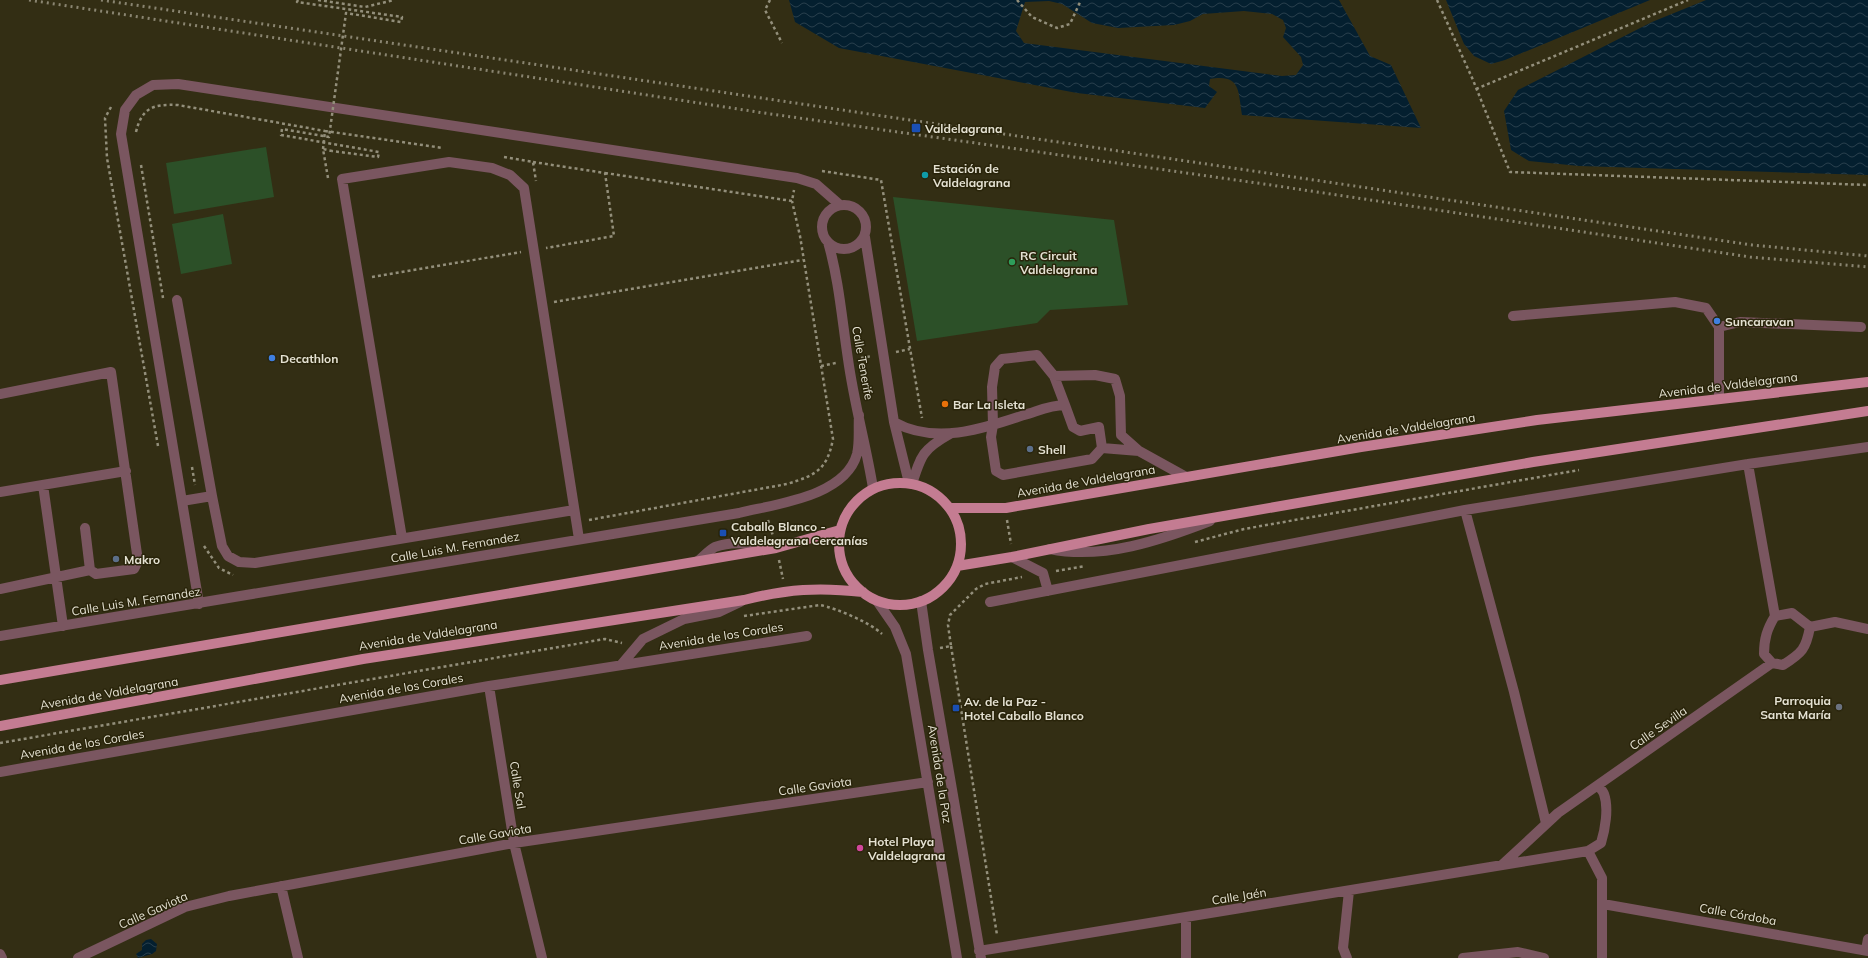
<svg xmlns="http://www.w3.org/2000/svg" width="1868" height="958" font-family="Mulish,sans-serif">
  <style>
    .green { fill: #2c5028 }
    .water { fill: url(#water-waves); fill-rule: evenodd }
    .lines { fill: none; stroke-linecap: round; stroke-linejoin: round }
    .path { stroke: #938f7b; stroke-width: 2.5; stroke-dasharray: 3 3; stroke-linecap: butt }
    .minor { stroke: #7a5660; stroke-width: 10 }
    .major { stroke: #c47c92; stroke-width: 10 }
    .rail { stroke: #8a8571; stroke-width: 3; stroke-dasharray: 2 4; stroke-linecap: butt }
    .path-bridge { stroke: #938f7b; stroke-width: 2.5; stroke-dasharray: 3 3; stroke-linecap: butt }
    .transit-dot { fill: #1a4fb4; stroke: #29240a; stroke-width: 1.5 }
    .culture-dot { fill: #0f9aa8; stroke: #29240a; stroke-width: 1.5 }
    .leisure-dot { fill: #2e9e5b; stroke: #29240a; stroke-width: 1.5 }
    .shop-dot { fill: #3f7fe0; stroke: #29240a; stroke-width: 1.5 }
    .food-dot { fill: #e8710a; stroke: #29240a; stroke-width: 1.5 }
    .service-dot { fill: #5c6f8a; stroke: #29240a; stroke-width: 1.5 }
    .worship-dot { fill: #6b7280; stroke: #29240a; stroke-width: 1.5 }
    .hotel-dot { fill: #d1479c; stroke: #29240a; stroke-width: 1.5 }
    .labels { text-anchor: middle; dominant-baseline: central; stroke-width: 3; stroke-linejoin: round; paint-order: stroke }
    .poi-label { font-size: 12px; font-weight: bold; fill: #e4e1d2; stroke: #29240a; text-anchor: start }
    .street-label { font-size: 12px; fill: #e4e1d2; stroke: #29240a }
  </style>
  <defs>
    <pattern id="water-waves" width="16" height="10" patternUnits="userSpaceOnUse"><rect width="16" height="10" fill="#041f2f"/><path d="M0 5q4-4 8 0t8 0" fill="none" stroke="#283f4c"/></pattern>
  </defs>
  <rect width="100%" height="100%" fill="#332e14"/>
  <path class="green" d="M266 147 274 197 174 214 166 163Z
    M893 197 1114 220 1128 305 1050 310 1037 323 917 341Z
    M223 214 232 264 181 274 172 224Z"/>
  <path class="water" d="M789 0H1339L1370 56 1391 65 1421 128 1242 115C1238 91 1241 74 1210 79L1209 86 1217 92 1205 108 1077 93 839 48 795 22ZM1049 1 1062 4 1092 23 1118 28 1174 25 1190 21 1203 14 1244 11 1272 14 1283 20 1286 28 1283 37 1301 57 1303 65 1296 75 1282 76 1024 43 1016 31 1025 2Z
    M1446 0H1650L1505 60 1491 64 1474 56 1464 44Z
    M1706 0H1868V175L1579 166 1529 161 1511 150 1504 111 1518 90 1652 22Z
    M151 939 157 944 156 951 152 954 138 958 136 954 142 950V944L146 940Z"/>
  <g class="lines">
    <path class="path" d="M318 0 365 7 394 0
      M770 0 765 10 782 43
      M1017 0 1032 17 1057 28 1070 24 1081 0
      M1437 0 1473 80 1510 172 1868 185
      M1476 89 1688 0
      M111 107 105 118 107 158 158 446
      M136 132C142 107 154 104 178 105L325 131
      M323 149 325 131 443 148
      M504 157 533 162 536 181
      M533 162 605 173 614 236 546 248
      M141 165 163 298
      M822 171 881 180 922 418
      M605 173 792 201 794 190
      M328 178 323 149 332 151
      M372 277 521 252
      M554 302 803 260
      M896 352 910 349
      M861 358 872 356
      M821 366 836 363
      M192 467 195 485
      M589 520 787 484C816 475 827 470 833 439L800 236 792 201
      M768 520 773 536
      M1007 520 1011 544
      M1195 542 1244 529 1579 470
      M204 546 219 568 233 575
      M779 560 783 579
      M1056 571 1085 566
      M744 616 820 605C836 608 871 623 882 634
      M951 646 997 935
      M940 648 951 646 948 625 950 615 976 589 985 584 1022 577
      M0 743 605 639 622 643"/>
    <path class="minor" d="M822 227a22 22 0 1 1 44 0a22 22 0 1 1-44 0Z
      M865 237 894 422 909 483
      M828 242C839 280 842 320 848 359 854 403 866 445 873 488
      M177 300 212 496 222 546 228 556 239 562 255 563 574 510
      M1513 316 1675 302 1706 308 1719 327V399
      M1719 327 1740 322 1861 327
      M1054 376 1095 375 1115 379 1120 396 1121 435 1139 451 1186 477
      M0 394 111 372 138 561 134 569 96 574 90 570
      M894 422C935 445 982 429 1024 415 1038 411 1050 405 1065 405L1073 427 1080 431 1099 427 1102 448 1092 459 1003 475 996 471 991 437 993 425 992 387 995 367 1002 359 1037 355 1054 376 1065 405
      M1102 448 1139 451
      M1748 464 1775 616C1767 629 1764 639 1764 654L1772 663 1783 665C1802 653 1806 649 1810 627L1792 613 1775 616
      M912 484C921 455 923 449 950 434
      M43 485 63 626
      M0 492 126 471
      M182 501 212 496
      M1465 510 1514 692 1546 823
      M402 538 342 179 449 162 492 168 510 175 524 188 579 539
      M1050 549C1103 560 1161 540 1210 521
      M1012 557 1043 573 1048 591
      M698 561C703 557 709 550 715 547 732 541 751 543 767 549
      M0 589 90 570 85 528
      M877 601 895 627 906 654 957 958
      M921 601 928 650 981 958
      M990 602 1465 510 1748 464 1868 447
      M199 604 121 134 125 110 136 95 153 85 178 84 797 178 816 184 840 205
      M1810 627 1835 622 1868 629
      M0 636 739 513C775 504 845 497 857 454 860 442 858 427 859 415
      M621 665 643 639 684 619 719 612 740 602
      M489 686 514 843 542 958
      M0 772 489 686 807 636
      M1588 851 1602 878V958
      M1502 865 1558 813 1772 663
      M281 886 298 958
      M1603 904 1868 951
      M1866 950 1868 939
      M979 951 1588 851 1601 843C1605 830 1609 808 1604 794 1603 791 1600 788 1598 786
      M0 954 2 958
      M78 958 185 907 229 896 514 843 928 782
      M1186 958V918
      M1347 958 1343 948 1349 891
      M1463 958 1518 952 1544 958"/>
    <path class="major" d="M839 544a61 61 0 1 1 122 0a61 61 0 1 1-122 0Z
      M950 508H1006L1361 447 1537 420 1868 382
      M957 566 1012 557 1149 529 1533 462 1868 411
      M0 680 776 548 840 530
      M0 726 363 659 744 600C788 589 818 587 863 592"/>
    <path class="rail" d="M29 0 764 113 1264 184 1750 257 1868 267
      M101 0 1752 245 1868 256"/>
    <path class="path-bridge" d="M298 0 297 2 402 17 401 22 346 13 329 137 282 129 281 135 379 152 378 157 332 151"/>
  </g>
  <g class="transit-dot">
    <rect x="911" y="123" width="10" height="10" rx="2"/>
    <rect x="719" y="529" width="8" height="8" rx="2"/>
    <rect x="952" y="704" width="8" height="8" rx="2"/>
  </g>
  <circle class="culture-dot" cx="925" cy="175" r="4"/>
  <circle class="leisure-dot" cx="1012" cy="262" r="4"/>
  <g class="shop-dot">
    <circle cx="1717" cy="321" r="4"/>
    <circle cx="272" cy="358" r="4"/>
  </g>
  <circle class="food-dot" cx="945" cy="404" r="4"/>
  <g class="service-dot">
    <circle cx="1030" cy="449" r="4"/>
    <circle cx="116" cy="559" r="4"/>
  </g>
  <circle class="worship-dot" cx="1839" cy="707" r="4"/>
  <circle class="hotel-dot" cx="860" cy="848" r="4"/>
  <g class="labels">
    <g class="poi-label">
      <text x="925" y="128">Valdelagrana</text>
      <text x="933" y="168">Estación de<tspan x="933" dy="14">Valdelagrana</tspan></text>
      <text x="1020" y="255">RC Circuit<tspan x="1020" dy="14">Valdelagrana</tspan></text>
      <text x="1725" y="321">Suncaravan</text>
      <text x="280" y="358">Decathlon</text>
      <text x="953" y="404">Bar La Isleta</text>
      <text x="1038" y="449">Shell</text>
      <text x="731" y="526">Caballo Blanco -<tspan x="731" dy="14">Valdelagrana Cercanías</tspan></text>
      <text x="124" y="559">Makro</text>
      <text x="1831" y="700" text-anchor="end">Parroquia<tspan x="1831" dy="14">Santa María</tspan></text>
      <text x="964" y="701">Av. de la Paz -<tspan x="964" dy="14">Hotel Caballo Blanco</tspan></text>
      <text x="868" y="841">Hotel Playa<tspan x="868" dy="14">Valdelagrana</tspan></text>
    </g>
    <g class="street-label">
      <text transform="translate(863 363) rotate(80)">Calle Tenerife</text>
      <text transform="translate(1728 385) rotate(-7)">Avenida de Valdelagrana</text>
      <text transform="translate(1406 428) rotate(-9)">Avenida de Valdelagrana</text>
      <text transform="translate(1086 481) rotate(-10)">Avenida de Valdelagrana</text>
      <text transform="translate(455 547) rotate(-10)">Calle Luis M. Fernandez</text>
      <text transform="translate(136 601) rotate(-9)">Calle Luis M. Fernandez</text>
      <text transform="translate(428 635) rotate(-9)">Avenida de Valdelagrana</text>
      <text transform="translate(721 636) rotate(-9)">Avenida de los Corales</text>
      <text transform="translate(401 688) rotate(-10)">Avenida de los Corales</text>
      <text transform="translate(109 693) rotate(-10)">Avenida de Valdelagrana</text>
      <text transform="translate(1658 728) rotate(-35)">Calle Sevilla</text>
      <text transform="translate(82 744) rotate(-10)">Avenida de los Corales</text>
      <text transform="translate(940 774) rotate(81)">Avenida de la Paz</text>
      <text transform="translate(518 785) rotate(81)">Calle Sal</text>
      <text transform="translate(815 786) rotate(-8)">Calle Gaviota</text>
      <text transform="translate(495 834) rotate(-10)">Calle Gaviota</text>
      <text transform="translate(1239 896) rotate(-9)">Calle Jaén</text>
      <text transform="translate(153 910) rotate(-24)">Calle Gaviota</text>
      <text transform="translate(1738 914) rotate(10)">Calle Córdoba</text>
    </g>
  </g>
</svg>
